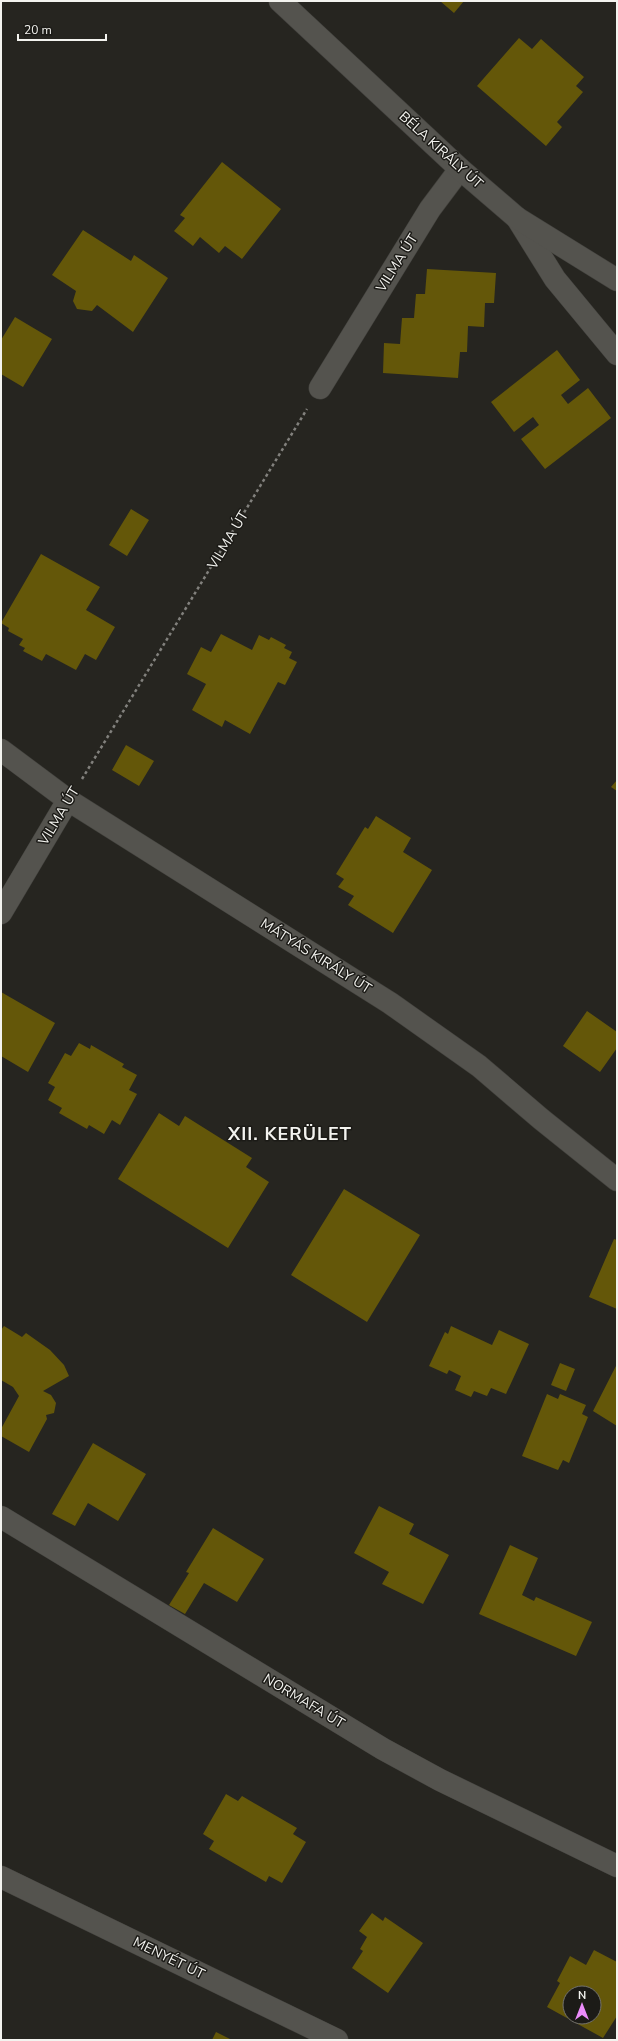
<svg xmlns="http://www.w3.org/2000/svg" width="618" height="2041" font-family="'Nunito Sans',sans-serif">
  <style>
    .building { fill: #645709; fill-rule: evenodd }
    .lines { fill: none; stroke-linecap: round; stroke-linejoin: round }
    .minor-casing { stroke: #41403c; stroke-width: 23 }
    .tertiary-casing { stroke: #41403c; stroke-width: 23 }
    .path { stroke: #82817d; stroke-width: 2.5; stroke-dasharray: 3 3; stroke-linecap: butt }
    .minor { stroke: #54534e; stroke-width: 22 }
    .tertiary { stroke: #54534e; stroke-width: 22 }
    .labels { text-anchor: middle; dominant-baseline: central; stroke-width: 3; stroke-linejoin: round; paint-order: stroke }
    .street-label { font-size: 14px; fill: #f3f3ef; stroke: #1c1b17 }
    .district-label { font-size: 18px; font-weight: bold; letter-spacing: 1px; fill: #f3f3ef; stroke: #1c1b17 }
  </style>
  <rect width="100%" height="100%" fill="#262520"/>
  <path class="building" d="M440 1H464L454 13Z
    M519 38 532 49 541 39 584 77 576 86 583 92 557 122 562 127 546 146 477 86Z
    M222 162 281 209 242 259 225 246 219 253 200 237 193 246 174 231 185 218 180 215Z
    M83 230 131 261 134 255 168 278 133 332 97 305 92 311 77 309 73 301 76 291 52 275Z
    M427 269 496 273 494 303H485L484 327 468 326 467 352H460L458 378 383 373 384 343 400 344 402 318H414L416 294H425Z
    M15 317 52 339 23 387 1 374V340Z
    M557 350 580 380 561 395 568 404 588 388 611 418 545 469 521 439 539 425 533 417 514 432 491 402Z
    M131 509 149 520 127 556 109 545Z
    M41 554 100 587 86 610 115 627 96 660 85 654 76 670 46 654 42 661 23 651 25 648 19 645 23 639 8 631 9 628 1 623Z
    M221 634 252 650 259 635 269 640 271 637 286 645 284 648 292 652 289 658 297 662 285 685 278 682 250 734 225 720 222 727 192 710 206 684 187 674 201 647 211 652Z
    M126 745 154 761 139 786 112 770Z
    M617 780V791L611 787Z
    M376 816 411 838 403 852 432 870 393 933 348 905 354 896 338 887 344 879 336 874 365 827 368 829Z
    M1 992 55 1023 28 1072 1 1056Z
    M587 1011 617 1032V1048L600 1072 563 1046Z
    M79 1043 90 1049 91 1045 124 1064 122 1067 137 1075 129 1090 137 1094 120 1125 112 1120 104 1134 89 1125 87 1129 59 1113 62 1108 48 1100 55 1087 48 1083 65 1053 71 1056Z
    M159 1113 179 1126 185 1116 252 1158 246 1167 269 1182 228 1248 118 1179Z
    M344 1189 420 1235 367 1322 291 1275Z
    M614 1239 617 1240V1309L589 1297Z
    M4 1326 22 1337 26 1333 50 1350 64 1365 69 1376 43 1391 51 1395 56 1403 54 1413 46 1415 47 1419 29 1452 1 1436V1429L19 1396 13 1387 1 1380V1330Z
    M451 1326 492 1345 499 1330 529 1344 506 1394 491 1388 487 1396 474 1391 471 1397 455 1390 461 1376 449 1370 447 1374 429 1366 445 1332 448 1334Z
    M560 1363 575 1369 566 1391 551 1385Z
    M617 1364V1426L593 1411Z
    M547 1394 558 1399 560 1394 586 1405 582 1414 588 1417 569 1463 563 1460 558 1470 522 1456Z
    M93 1443 146 1474 118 1521 88 1503 75 1526 52 1514Z
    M379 1506 414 1524 409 1534 449 1555 423 1604 382 1584 389 1572 354 1553Z
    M213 1528 264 1559 237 1602 204 1583 185 1614 169 1605 189 1573 186 1572Z
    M510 1545 538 1558 522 1595 534 1601 536 1597 592 1622 576 1656 479 1614Z
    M226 1794 238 1801 242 1796 297 1828 293 1834 306 1842 282 1883 269 1876 266 1882 209 1849 214 1841 203 1834Z
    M372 1913 383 1921 385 1917 423 1943 388 1993 352 1968 363 1951 360 1949 367 1937 359 1931Z
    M594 1950 617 1962V2016L603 2038 547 2007 560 1983 557 1981 570 1956 586 1965ZM570 1993H594V2017H570Z
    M216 2032 232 2040H212Z"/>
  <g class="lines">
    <g class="minor-casing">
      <path id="minor" d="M517 218 555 279 617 354
        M320 388 430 209 460 169
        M1 750 68 800 390 1003 479 1066 541 1119 617 1180
        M1 913 68 800
        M1 1517 383 1749 440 1780 617 1866
        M1 1877 337 2040"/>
    </g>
    <g class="tertiary-casing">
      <path id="tertiary" d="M280 1 460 169 517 218 617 280"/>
    </g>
    <path class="path" d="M82 779 307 409"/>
    <use href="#minor" class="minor"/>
    <use href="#tertiary" class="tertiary"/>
  </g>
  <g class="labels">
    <g class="street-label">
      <text transform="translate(441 150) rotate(42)">BÉLA KIRÁLY ÚT</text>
      <text transform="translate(397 263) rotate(-58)">VILMA ÚT</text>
      <text transform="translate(228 540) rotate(-59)">VILMA ÚT</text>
      <text transform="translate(59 816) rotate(-59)">VILMA ÚT</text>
      <text transform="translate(316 956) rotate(32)">MÁTYÁS KIRÁLY ÚT</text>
      <text transform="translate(304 1701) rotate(31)">NORMAFA ÚT</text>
      <text transform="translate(169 1958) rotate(26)">MENYÉT ÚT</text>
    </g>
    <g class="district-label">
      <text x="290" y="1134">XII. KERÜLET</text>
    </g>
  </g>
  <rect width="618" height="2041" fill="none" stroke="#f3f3ef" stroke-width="4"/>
  <g transform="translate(582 2005)"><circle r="19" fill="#1c1b17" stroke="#72716d"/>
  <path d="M0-3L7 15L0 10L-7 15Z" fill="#ec8cfa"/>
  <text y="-6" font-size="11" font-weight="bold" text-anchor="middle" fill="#f3f3ef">N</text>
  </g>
  <path d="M18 34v6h88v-6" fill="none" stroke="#f3f3ef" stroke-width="2"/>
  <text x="24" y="34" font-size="12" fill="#f3f3ef" stroke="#1c1b17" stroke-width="3" paint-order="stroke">20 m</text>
</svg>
